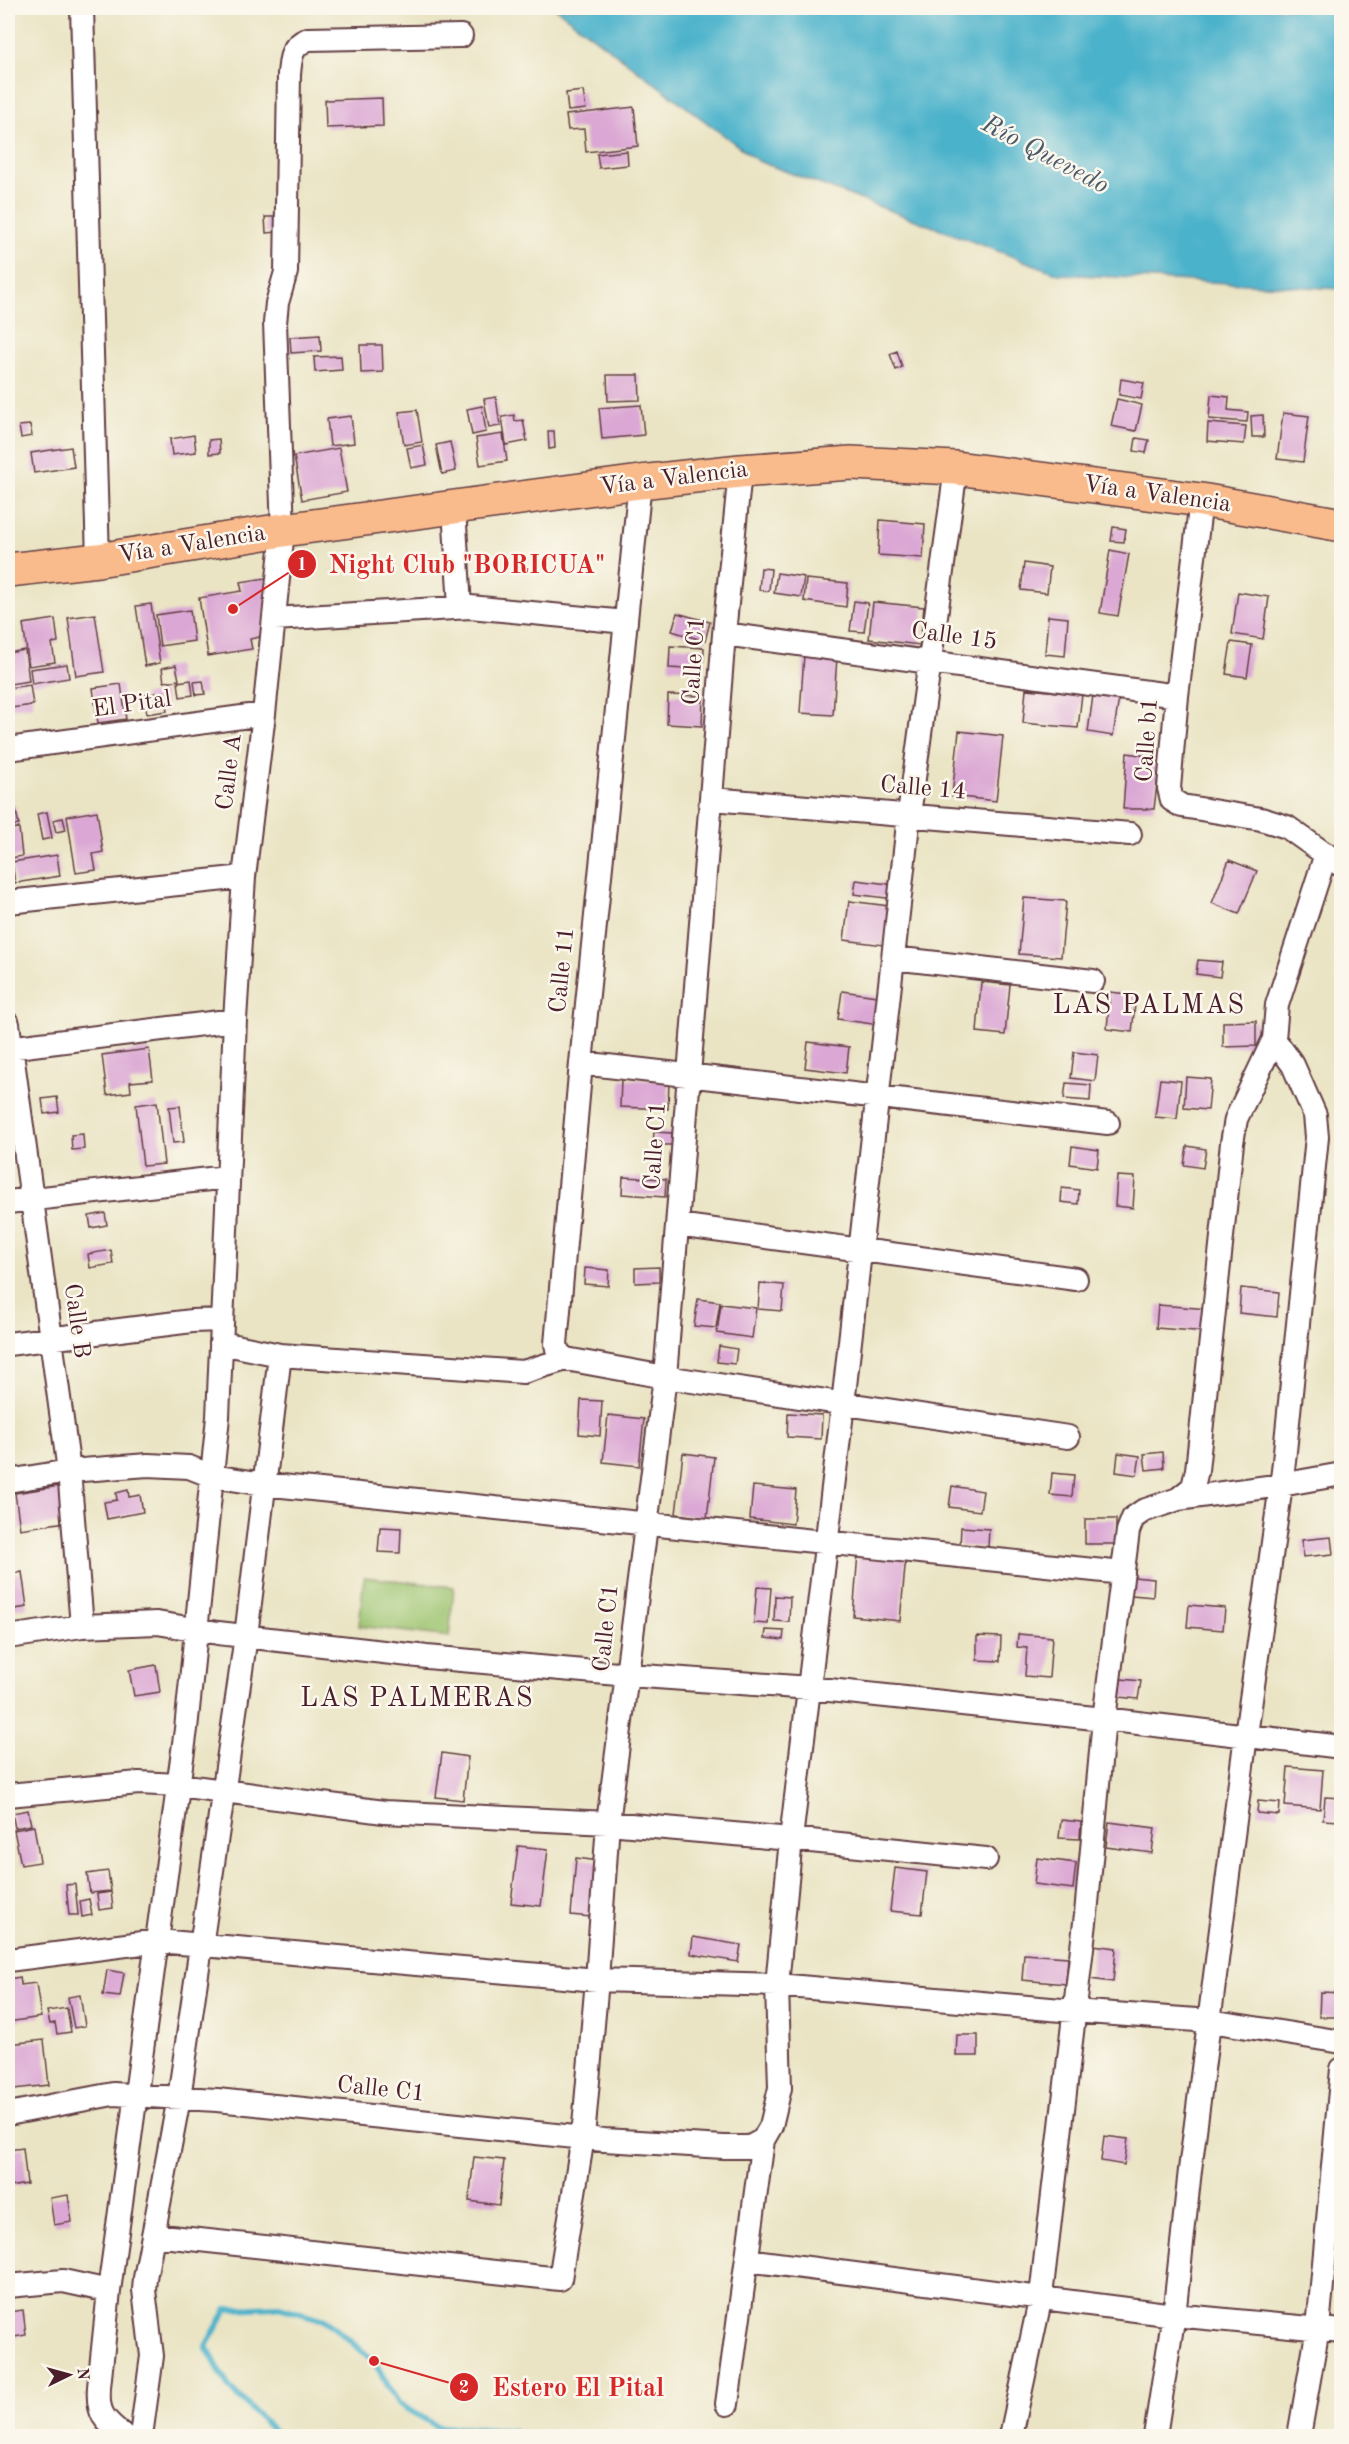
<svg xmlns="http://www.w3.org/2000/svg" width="1349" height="2444" font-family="'Old Standard TT',serif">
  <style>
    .green { fill: #9cc470; stroke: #73724e; stroke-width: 1.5 }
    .water { fill: #4cb2cb; stroke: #4b687b; stroke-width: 1.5 }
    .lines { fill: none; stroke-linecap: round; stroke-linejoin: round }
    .stream { stroke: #4cb2cb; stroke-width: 6 }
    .building { fill: #dba7d4 }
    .minor-casing { stroke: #623d42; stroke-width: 26 }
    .highway-casing { stroke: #623d42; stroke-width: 36 }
    .minor { stroke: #fff; stroke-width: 22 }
    .highway { stroke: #fabb8c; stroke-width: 33 }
    .labels { text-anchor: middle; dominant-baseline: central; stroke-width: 5; stroke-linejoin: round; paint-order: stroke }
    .street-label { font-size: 24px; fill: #4a1f2b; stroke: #fbf7ec }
    .water-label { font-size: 26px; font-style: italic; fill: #4b5a6b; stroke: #fbf7ec }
    .quarter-label { font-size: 27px; letter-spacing: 1.5px; fill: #4a1f2b; stroke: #fbf7ec }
    .leader { fill: none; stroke: #d62828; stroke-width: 2 }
    .callout-dot { fill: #d62828; stroke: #fbf7ec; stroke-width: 2 }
    .mark-label { font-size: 18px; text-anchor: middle; font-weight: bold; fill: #fff }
    .callout-label { font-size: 26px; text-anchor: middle; font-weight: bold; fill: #d62828; stroke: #fbf7ec; stroke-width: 5; stroke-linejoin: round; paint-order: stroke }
  </style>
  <rect width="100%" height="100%" fill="#fbf7ec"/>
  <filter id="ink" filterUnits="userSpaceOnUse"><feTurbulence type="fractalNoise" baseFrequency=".0167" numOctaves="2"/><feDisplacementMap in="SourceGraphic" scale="12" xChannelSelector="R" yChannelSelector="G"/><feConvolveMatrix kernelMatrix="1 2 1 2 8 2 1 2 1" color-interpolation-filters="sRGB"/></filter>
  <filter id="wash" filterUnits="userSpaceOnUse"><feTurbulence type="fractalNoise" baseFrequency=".008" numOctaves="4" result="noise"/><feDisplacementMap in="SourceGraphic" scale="24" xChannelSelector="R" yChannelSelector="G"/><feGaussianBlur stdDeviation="1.35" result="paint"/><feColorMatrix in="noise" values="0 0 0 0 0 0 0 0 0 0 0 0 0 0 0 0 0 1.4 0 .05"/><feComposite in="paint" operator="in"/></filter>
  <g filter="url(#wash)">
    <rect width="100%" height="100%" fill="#eae4c4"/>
    <path class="green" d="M364 1577 454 1587 449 1637 359 1626Z"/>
    <path class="water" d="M555 8H1341V289L1059 274 758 161Z"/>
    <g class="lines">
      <path class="stream" d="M279 2436 228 2386 206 2346 227 2309 279 2307 325 2320 374 2361 398 2403 438 2427 514 2431 517 2436"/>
    </g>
    <g id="blocks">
      <path class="building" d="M583 91 586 109 568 111 566 93Z
        M382 98 383 126 326 128 325 100Z
        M634 107 638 146 586 152 584 129 568 130 566 115Z
        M627 151 628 165 599 168 597 154Z
        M265 217H277L278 232 266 233Z
        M320 335 321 351 291 353 290 337Z
        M360 345H382L383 372 361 373Z
        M897 351 902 367 896 370 890 354Z
        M341 356 342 370 315 372 314 357Z
        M607 375H639L640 400 608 401Z
        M1121 379 1144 383 1141 399 1119 395Z
        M1211 395 1229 397 1228 410 1248 412 1247 422 1209 419Z
        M496 397 500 426 489 428 484 399Z
        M1117 399 1142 405 1136 431 1111 426Z
        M641 405 644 435 602 439 599 408Z
        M482 406 486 432 472 435 467 409Z
        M417 410 422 442 404 445 399 412Z
        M1283 413 1309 416 1303 462 1277 459Z
        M514 415 515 421 523 420 527 441 506 445 502 417Z
        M1263 415 1264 437H1252L1251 416Z
        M351 416 354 443 330 446 327 419Z
        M1208 423 1246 426 1244 444 1207 441Z
        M30 425 32 436 21 438 19 426Z
        M548 431H554L555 448 549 449Z
        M503 434 507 461 480 465 476 438Z
        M194 435 196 452 172 455 170 439Z
        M1136 438 1149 440 1146 453 1134 451Z
        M219 439 220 453 209 454V440Z
        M450 442 456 471 442 474 436 445Z
        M423 445 427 465 411 468 407 448Z
        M71 447 74 467 34 473 31 453Z
        M339 448 347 492 302 500 294 456Z
        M880 520 925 524 923 558 878 555Z
        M1113 527 1126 529 1124 542 1111 541Z
        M1110 550 1129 554 1118 616 1100 613Z
        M1024 563 1050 567 1047 593 1021 590Z
        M761 568 771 569 769 591 759 590Z
        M777 573 804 577 801 597 774 593Z
        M266 578 267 587 264 636 250 639 252 649 208 656 199 598 242 591 240 582Z
        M806 579 848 583 846 607 804 601Z
        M1238 592 1269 597 1263 639 1232 634Z
        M854 601 868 603 864 632 850 631Z
        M873 602 924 607 920 645 869 639Z
        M151 604 160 663 145 666 136 606Z
        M190 610 194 641 160 646 156 615Z
        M677 613 710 622 705 641 672 631Z
        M95 614 104 672 76 676 68 618Z
        M1048 616 1068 618 1065 656 1045 654Z
        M55 619 58 642 52 643 55 662 29 666 23 624Z
        M1231 642 1252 645 1247 677 1226 674Z
        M670 646 704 648 703 670 669 668Z
        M25 650 29 681 10 684 8 653Z
        M804 655 837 657 833 715 800 713Z
        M67 664 69 678 32 684 30 669Z
        M176 665 179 680 164 682 162 668Z
        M191 680 193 695 180 697 178 682Z
        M203 681 205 694 196 695 194 682Z
        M121 684 126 719 98 723 93 688Z
        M30 685 33 705 11 708 8 688Z
        M1094 688 1120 692 1113 736 1088 732Z
        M1026 689 1082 694 1078 728 1023 723Z
        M164 692 167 711 147 714 144 695Z
        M668 695 703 696 702 726 667 724Z
        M959 731 1003 736 996 801 952 796Z
        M1127 753 1160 758 1154 809H1123Z
        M15 806 19 825 8 826V807Z
        M97 811 103 852 93 854 96 870 76 873 67 816Z
        M47 812 52 838 42 840 37 814Z
        M63 818 66 830 56 832 53 820Z
        M19 828 22 856 11 858 8 829Z
        M57 855 60 876 15 883 12 862Z
        M1229 860 1257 871 1239 914 1212 903Z
        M856 880 896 885 894 899 854 894Z
        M1024 898 1066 901 1061 957 1019 954Z
        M849 901 889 906 884 945 844 940Z
        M1198 960 1222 962 1220 977 1196 974Z
        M981 982 1010 985 1005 1035 977 1032Z
        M842 991 883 997 879 1025 838 1019Z
        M1110 992 1136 995 1132 1032 1107 1029Z
        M1256 1021V1046L1223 1047V1022Z
        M808 1042 849 1047 846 1073 805 1068Z
        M149 1049 153 1080 130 1082 131 1092 107 1095 102 1055Z
        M1074 1052 1098 1055 1095 1081 1071 1078Z
        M1186 1077 1211 1079 1208 1110 1184 1108Z
        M621 1079 669 1081 668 1109 620 1107Z
        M1160 1079 1181 1081 1177 1119 1155 1117Z
        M1066 1083 1091 1085 1090 1101 1064 1099Z
        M57 1097 59 1112 44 1114 42 1099Z
        M157 1102 164 1164 143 1166 136 1105Z
        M180 1106 184 1142 173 1143 169 1107Z
        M654 1132 672 1133V1145H653Z
        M83 1134 84 1149 72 1150 71 1135Z
        M1072 1146 1099 1150 1097 1168 1070 1164Z
        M1187 1146 1206 1149 1203 1168 1184 1165Z
        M1117 1176 1135 1177 1133 1208 1115 1206Z
        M623 1177 666 1179 665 1197 622 1194Z
        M1062 1188 1079 1190 1078 1204 1061 1202Z
        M105 1213 107 1225 91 1228 89 1216Z
        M111 1250 113 1264 90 1268 88 1254Z
        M659 1267V1282L635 1283V1268Z
        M585 1268 609 1270 608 1286 584 1284Z
        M760 1283 784 1285 782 1311 758 1309Z
        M1241 1288 1279 1292 1277 1317 1239 1313Z
        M698 1299 720 1302 716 1328 694 1326Z
        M721 1304 756 1308 752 1338 717 1333Z
        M1158 1305 1209 1309 1208 1332 1156 1328Z
        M719 1346 737 1349 735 1364 717 1362Z
        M581 1400 602 1401 600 1436 579 1434Z
        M788 1413 822 1415 821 1439 787 1437Z
        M608 1415 644 1419 639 1466 603 1462Z
        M1163 1452 1164 1468 1146 1470 1144 1454Z
        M683 1453 714 1457 707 1518 676 1514Z
        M1118 1453 1140 1456 1137 1475 1116 1472Z
        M1052 1473 1074 1475 1072 1497 1050 1495Z
        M60 1486 65 1522 20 1529 15 1493Z
        M753 1486 796 1490 793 1524 750 1519Z
        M952 1486 983 1491 980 1511 949 1507Z
        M128 1490 129 1497 140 1495 143 1512 107 1519 104 1502 117 1500 116 1493Z
        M1085 1519H1116V1544H1085Z
        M380 1527 401 1528 400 1553 378 1552Z
        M961 1527 989 1529 988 1547 960 1546Z
        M1331 1537 1333 1554 1303 1557 1302 1540Z
        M858 1553 906 1557 900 1621 853 1616Z
        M22 1572 27 1607 8 1610V1575Z
        M1133 1577 1154 1579 1153 1597 1132 1595Z
        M757 1587 771 1588 768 1624 754 1623Z
        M775 1596 790 1597 789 1622 774 1621Z
        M1189 1605 1225 1608 1223 1630 1187 1627Z
        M766 1630 784 1631 783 1640 765 1638Z
        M1018 1634 1052 1637 1049 1678 1025 1676 1027 1648 1017 1647Z
        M977 1636 1001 1637 1000 1661 977 1660Z
        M156 1665 160 1692 134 1696 129 1670Z
        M1121 1679 1141 1681 1138 1699 1119 1697Z
        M442 1753 468 1757 463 1800 436 1797Z
        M1288 1767 1323 1770 1320 1809 1285 1806Z
        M1325 1797 1340 1798 1339 1821 1323 1820Z
        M1258 1801 1280 1803 1279 1815 1257 1813Z
        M28 1810 31 1825 15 1828 12 1813Z
        M1061 1820 1081 1822 1080 1839 1059 1838Z
        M1109 1822 1155 1828 1152 1853 1106 1847Z
        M34 1826 40 1862 21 1865 14 1830Z
        M518 1846 548 1849 541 1906 511 1903Z
        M576 1858 607 1862 601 1918 571 1915Z
        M1037 1858 1076 1863 1073 1889 1034 1884Z
        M895 1868 927 1872 922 1914 890 1911Z
        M108 1871 111 1891 90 1893 87 1874Z
        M75 1884 78 1915H69L66 1885Z
        M111 1892 113 1908 99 1910 97 1894Z
        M89 1899 92 1915 82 1917 80 1901Z
        M693 1937 741 1945 738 1962 691 1954Z
        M1093 1945 1116 1948 1113 1982 1090 1979Z
        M1024 1954 1068 1957 1066 1984 1022 1980Z
        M107 1970 124 1973 120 1997 103 1995Z
        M20 1977 21 1985 36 1983 41 2017 8 2022V1979Z
        M1320 1992 1342 1993V2017H1319Z
        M80 1995 85 2026 74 2028 68 1997Z
        M67 2008 71 2032 57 2034 55 2023 50 2024 47 2011Z
        M957 2035H978V2056H956Z
        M44 2040 49 2085 14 2089 9 2044Z
        M1104 2136 1128 2139 1124 2165 1101 2161Z
        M23 2148 27 2184 8 2187V2150Z
        M474 2157 504 2160 499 2205 469 2201Z
        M68 2195 72 2222 54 2225 50 2198Z
        M23 2310 26 2335 8 2338V2312Z"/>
    </g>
  </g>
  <g filter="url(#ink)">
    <use href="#blocks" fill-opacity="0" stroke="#623d42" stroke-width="1.5"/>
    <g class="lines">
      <g class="minor-casing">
        <path id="minor" d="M82 8 98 560
          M640 482 581 1063 556 1344 558 1353 566 1359 665 1377 1068 1437
          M1201 500 1177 696 1169 788 1172 800 1182 806 1261 819 1287 827 1342 866
          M454 508 460 607
          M274 619 470 607 626 622
          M724 634 1177 696
          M8 749 264 714
          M712 799 1130 834
          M8 902 244 877
          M893 958 1093 981
          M8 1024 69 1471 82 1626
          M8 1048 235 1020
          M581 1063 1108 1123
          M8 1202 227 1177
          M677 1225 1076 1279
          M221 1343 280 1355
          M8 1344 192 1321 222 1320
          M8 1481 69 1471 148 1465 189 1467 212 1476 263 1484 1123 1573
          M1178 1499 1281 1485 1342 1474
          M8 1637 82 1626 157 1623 218 1633 427 1657 629 1675 810 1688 1104 1719 1342 1747
          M8 1795 139 1783 178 1785 384 1812 608 1823 791 1839 986 1859
          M8 1960 158 1941 597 1980 777 1985 1073 2011 1210 2021 1342 2042
          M8 2114 113 2094 217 2100 604 2140 724 2147H750L763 2140 771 2126 780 2088 777 1985 791 1839 843 1404 909 815 956 468
          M153 2235 560 2279 583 2137 597 1980 608 1823 665 1377 724 634 740 471
          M747 2260 1174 2315 1342 2331
          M8 2286 63 2281 109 2291
          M727 2404 763 2140
          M124 2436C104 2420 97 2414 99 2387L109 2291 186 1729 218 1417 235 1020 244 877 264 714 283 530 275 323 277 303 286 272 289 74C291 57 290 47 308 39L461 36
          M141 2436 152 2356 144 2290 145 2278 179 2098 246 1636 280 1355 523 1372 566 1359
          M1011 2436 1041 2296 1086 1914 1104 1719 1128 1531 1133 1518 1143 1511 1178 1499 1193 1487 1197 1470 1232 1143 1236 1119 1274 1039
          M1155 2436 1175 2307 1190 2170 1246 1735 1283 1471 1317 1137 1315 1115 1293 1065 1274 1039 1277 1005 1326 854
          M1299 2436 1318 2328 1342 2069"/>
      </g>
      <g class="highway-casing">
        <path id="highway" d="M8 570 98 560 283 530 640 482 740 471 851 463 956 468 1201 500 1342 525"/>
      </g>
      <use href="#minor" class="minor"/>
      <use href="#highway" class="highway"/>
    </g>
  </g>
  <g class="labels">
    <g class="street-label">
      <text transform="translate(674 479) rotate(-7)">Vía a Valencia</text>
      <text transform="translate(1157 495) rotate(8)">Vía a Valencia</text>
      <text transform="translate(192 545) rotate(-9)">Vía a Valencia</text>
      <text transform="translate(954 637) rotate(8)">Calle 15</text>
      <text transform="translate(695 661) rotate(-86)">Calle C1</text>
      <text transform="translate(132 705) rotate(-8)">El Pital</text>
      <text transform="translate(1148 740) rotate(-86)">Calle b1</text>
      <text transform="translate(230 772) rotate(-83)">Calle A</text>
      <text transform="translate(923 789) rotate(5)">Calle 14</text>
      <text transform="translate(563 970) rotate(-84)">Calle 11</text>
      <text transform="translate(656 1146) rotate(-86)">Calle C1</text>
      <text transform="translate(76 1321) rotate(82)">Calle B</text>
      <text transform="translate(607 1628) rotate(-84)">Calle C1</text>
      <text transform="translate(381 2090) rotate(6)">Calle C1</text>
    </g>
    <g class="water-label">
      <text transform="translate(1045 155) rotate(28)">Río Quevedo</text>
    </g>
    <g class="quarter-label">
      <text x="1149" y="1005">LAS PALMAS</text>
      <text x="417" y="1698">LAS PALMERAS</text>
    </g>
  </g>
  <path class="leader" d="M233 609L302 564M374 2361L464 2387"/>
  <g class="callout-dot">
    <circle cx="233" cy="609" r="6"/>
    <circle cx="374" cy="2361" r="6"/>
    <circle cx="302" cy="564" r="15"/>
    <circle cx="464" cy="2387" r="15"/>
  </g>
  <g class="mark-label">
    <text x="302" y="570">1</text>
    <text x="464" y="2393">2</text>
  </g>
  <g class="callout-label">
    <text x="467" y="573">Night Club "BORICUA"</text>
    <text x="578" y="2396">Estero El Pital</text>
  </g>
  <rect width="1349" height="2444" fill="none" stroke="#fbf7ec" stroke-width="30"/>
  <g transform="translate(69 2375) rotate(85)" stroke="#fbf7ec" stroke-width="4.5" paint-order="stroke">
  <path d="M0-4.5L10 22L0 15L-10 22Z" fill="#4a1f2b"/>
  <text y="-9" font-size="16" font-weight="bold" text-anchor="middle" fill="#4a1f2b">N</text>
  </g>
</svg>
